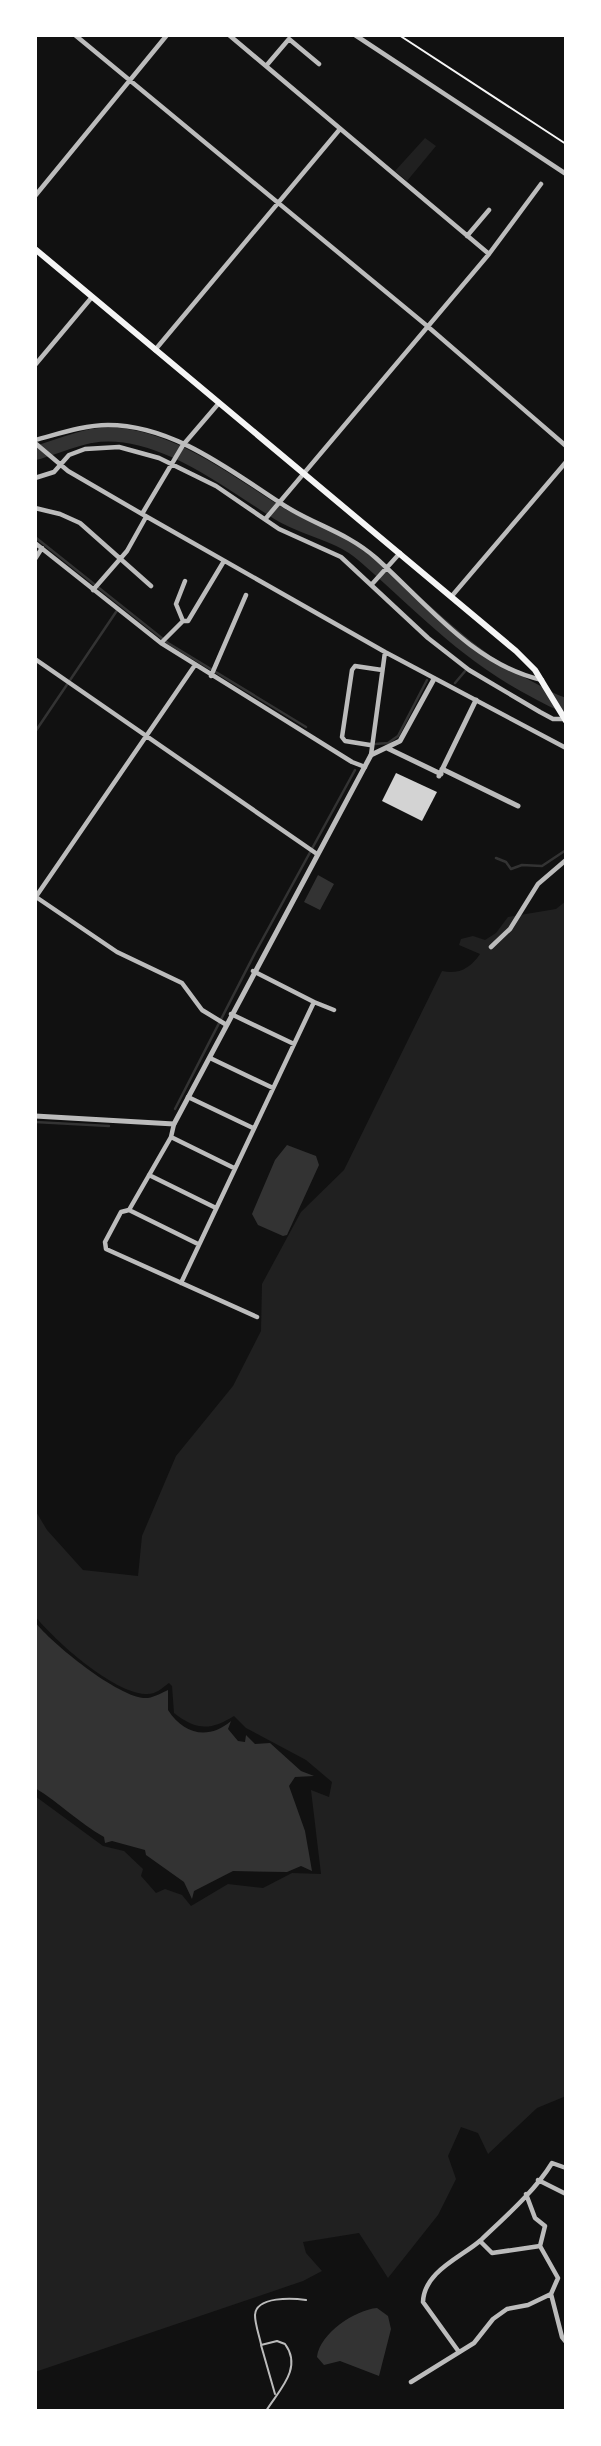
<svg xmlns="http://www.w3.org/2000/svg" width="601" height="2446" font-family="'Zilla Slab',serif">
  <style>
    .green { fill: #202020 }
    .water { fill: #333 }
    .lines { fill: none; stroke-linecap: round; stroke-linejoin: round }
    .stream { stroke: #333; stroke-width: 2.5 }
    .river { stroke: #333; stroke-width: 14 }
    .building { fill: #d3d3d3 }
    .path { stroke: #f5f5f5; stroke-width: 2 }
    .service { stroke: #bcbcbc; stroke-width: 2 }
    .minor { stroke: #bcbcbc; stroke-width: 4.5 }
    .tertiary { stroke: #bcbcbc; stroke-width: 5 }
    .primary { stroke: #f5f5f5; stroke-width: 6 }
  </style>
  <rect width="100%" height="100%" fill="#111"/>
  <path class="green" d="M425 138 436 146 407 181 395 171Z
    M566 901V2096L537 2108 488 2154 478 2133 461 2127 448 2156 456 2179 438 2215 388 2278 359 2233 303 2242 306 2253 322 2271 303 2281 35 2372V1796L103 1846 124 1851 143 1869 141 1876 156 1893 165 1889 182 1895 191 1906 228 1884 263 1888 292 1873 321 1874 311 1790 329 1797 332 1782 306 1760 246 1728 234 1716C210 1731 196 1730 174 1713L172 1686 169 1683C161 1689 155 1695 145 1694 112 1692 55 1641 35 1616V1510L47 1530 83 1570 138 1576 142 1536 176 1456 233 1386 261 1331 262 1284 301 1212 344 1170 442 971C458 975 471 968 480 954L459 945 461 939 473 936 485 940 496 933 508 917 556 909Z"/>
  <path class="water" d="M318 875 334 884 320 910 304 902Z
    M287 1145 316 1156 319 1165 287 1235 283 1236 258 1225 252 1214 275 1160Z
    M35 1622C51 1643 122 1701 148 1698 155 1697 163 1692 168 1690V1710C184 1735 209 1740 231 1721L228 1729 238 1741 245 1742 246 1735 255 1744 270 1743 301 1771 314 1776 295 1777 289 1786 305 1831 312 1871 301 1866 287 1872 233 1871 194 1891 192 1899 184 1882 146 1855 145 1850 112 1841 105 1843 104 1837C79 1823 60 1803 35 1788Z
    M377 2308 388 2316 391 2329 379 2376 340 2361 324 2365 317 2357C320 2333 355 2310 377 2308Z"/>
  <g class="lines">
    <path class="stream" d="M35 452 36 453
      M35 537 168 643 306 727
      M455 683 466 670
      M35 732 118 609
      M375 744 388 743 398 736 427 680
      M496 858 506 862 511 869 522 865 542 866 566 850
      M175 1109 255 953 355 770
      M35 1122 109 1126"/>
    <path class="river" d="M35 453C53 448 72 440 91 436 155 424 227 481 278 513 305 530 338 533 363 555 422 606 466 656 537 692 547 697 555 703 566 705"/>
  </g>
  <path class="building" d="M396 773 437 792 422 821 382 801Z"/>
  <g class="lines">
    <path class="path" d="M399 35 566 144"/>
    <path class="service" d="M261 2344C259 2335 255 2324 255 2315 256 2296 293 2298 306 2300
      M266 2411C279 2390 303 2368 285 2344L277 2341 261 2345 275 2394"/>
    <path class="minor" d="M75 35 426 325 566 446
      M229 35 489 254
      M355 35 566 174
      M266 66 289 39 319 64
      M35 196 167 35
      M467 236 489 210
      M155 350 340 129
      M35 365 92 297
      M35 440C58 434 84 425 108 425 174 425 232 472 285 506 315 525 348 533 376 558 426 603 474 665 542 680
      M35 443 68 471 142 514 385 652 566 748
      M35 478 54 472 69 455 85 449 119 447 159 458 216 486 279 529 341 557 428 638 469 670 540 712 553 719H565
      M35 508 60 514 80 523 151 586
      M142 514 183 445 219 403
      M267 517 489 254 541 184
      M35 543 161 643 352 762 365 767
      M35 559 42 548
      M373 583 400 553
      M93 590 127 551 146 517
      M451 597 566 462
      M183 621 176 604 185 581
      M161 643 183 621H188L224 561
      M35 659 317 854
      M211 676 246 595
      M370 745 345 741 342 737 352 670 355 666 382 670
      M371 755 385 652
      M36 897 117 952 182 983 202 1010 225 1024
      M35 898 195 665
      M491 947 510 929 538 884 566 860
      M314 1002 334 1010
      M231 1014 294 1044
      M210 1058 273 1088
      M188 1097 253 1128
      M174 1124 171 1137 129 1210 121 1212 105 1242 106 1249 257 1317
      M171 1137 234 1168
      M149 1175 216 1208
      M129 1210 198 1244
      M181 1283 314 1002 253 971
      M538 2180 566 2194
      M526 2194 535 2218 545 2226 540 2246 558 2278 551 2294 562 2337 566 2342
      M480 2241 492 2253 540 2246
      M459 2352 423 2302C424 2271 462 2257 481 2240 505 2217 535 2191 552 2163L566 2168
      M411 2382 474 2343 493 2319 507 2309 528 2305 551 2294"/>
    <path class="tertiary" d="M387 748 441 774
      M442 769 518 806
      M439 776 476 700
      M35 1116 174 1124 371 755 400 741 434 679"/>
    <path class="primary" d="M35 249 516 651 535 670 566 721"/>
  </g>
  <rect width="601" height="2446" fill="none" stroke="#ffffff" stroke-width="74"/>
</svg>
